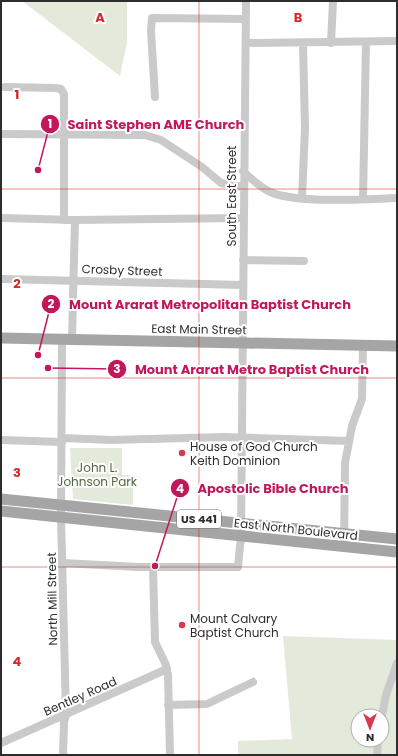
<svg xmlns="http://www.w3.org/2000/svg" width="398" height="756" font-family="Poppins,sans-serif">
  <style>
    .green { fill: #e4eadb; fill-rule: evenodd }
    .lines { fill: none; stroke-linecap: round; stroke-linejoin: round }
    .minor { stroke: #cacaca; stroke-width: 8 }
    .major { stroke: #a5a5a5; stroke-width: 11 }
    .grid { fill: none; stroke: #d62828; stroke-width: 1; stroke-opacity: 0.55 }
    .poi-dot { fill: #da384e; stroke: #fff; stroke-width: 1.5 }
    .labels { text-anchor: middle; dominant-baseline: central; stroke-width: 4; stroke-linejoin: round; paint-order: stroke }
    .shield { fill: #fff; stroke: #6c6c6c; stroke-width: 1 }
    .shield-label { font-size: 11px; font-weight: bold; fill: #2d2d2d }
    .street-label { font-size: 12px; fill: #2d2d2d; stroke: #fff }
    .poi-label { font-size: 12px; fill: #2d2d2d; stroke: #fff; text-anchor: start }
    .park-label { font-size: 12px; fill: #52663d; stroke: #fff }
    .grid-label { font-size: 13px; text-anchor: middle; font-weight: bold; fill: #d62828; stroke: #fff; stroke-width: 4; stroke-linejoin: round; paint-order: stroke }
    .leader { fill: none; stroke: #c2185b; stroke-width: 1.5 }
    .callout-dot { fill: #c2185b; stroke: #fff; stroke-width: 1.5 }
    .mark-label { font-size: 12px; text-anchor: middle; font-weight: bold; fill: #fff }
    .callout-label { font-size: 13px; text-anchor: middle; font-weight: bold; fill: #c2185b; stroke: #fff; stroke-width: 4; stroke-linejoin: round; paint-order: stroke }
  </style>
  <rect width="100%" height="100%" fill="#fff"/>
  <path class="green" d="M22 1H127V43L120 76Z
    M70 448H122V475H133V505L73 499Z
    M283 636 397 640V755H238V741L292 739ZM358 716H382V740H358Z"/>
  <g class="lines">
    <path class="minor" d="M246 43 397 41
      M331 43 333 1
      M5 87 56 88 61 89 64 94V220
      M155 97 151 31 152 18 246 19
      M1 134 145 135 161 140 202 167 221 183 243 187
      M243 171C251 179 260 187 270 192 299 204 364 199 397 198
      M302 198 305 128 303 43
      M363 199 366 42
      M1 218 75 220 243 218
      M243 260 304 261
      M1 279 243 285
      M62 339 61 517 66 715 64 722 63 755
      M72 339 75 220
      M62 438 111 440 225 437 349 441
      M1 440 62 442
      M344 547 345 463 352 426 362 399 363 345
      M63 563 138 567H238L241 536 246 1
      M153 567 155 642 166 665 168 675 170 755
      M168 705 207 704 253 682
      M382 716 386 695 397 663
      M1 743 167 669
      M377 755 378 740"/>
    <path class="major" d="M1 338 397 346
      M1 499 397 539
      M1 511 397 552"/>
  </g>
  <path class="grid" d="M199 1V755M1 189H397M1 378H397M1 567H397"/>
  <g class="poi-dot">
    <circle cx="182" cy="453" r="4"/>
    <circle cx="182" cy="625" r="4"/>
  </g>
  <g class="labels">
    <rect class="shield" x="177" y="510" width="44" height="18" rx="3"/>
    <g class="shield-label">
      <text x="199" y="519">US 441</text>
    </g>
    <g class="street-label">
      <text transform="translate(231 196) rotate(-90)">South East Street</text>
      <text transform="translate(122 270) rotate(2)">Crosby Street</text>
      <text transform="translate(199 329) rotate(1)">East Main Street</text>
      <text transform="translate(296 529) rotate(6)">East North Boulevard</text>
      <text transform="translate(52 599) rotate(-91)">North Mill Street</text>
      <text transform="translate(80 696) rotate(-24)">Bentley Road</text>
    </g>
    <g class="poi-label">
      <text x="190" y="446">House of God Church<tspan x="190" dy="14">Keith Dominion</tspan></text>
      <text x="190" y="618">Mount Calvary<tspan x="190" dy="14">Baptist Church</tspan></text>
    </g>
    <g class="park-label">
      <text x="97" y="467">John L.<tspan x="97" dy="14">Johnson Park</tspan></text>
    </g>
  </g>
  <g class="grid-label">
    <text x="100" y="22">A</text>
    <text x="298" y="22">B</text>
    <text x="17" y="99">1</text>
    <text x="17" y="288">2</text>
    <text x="17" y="477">3</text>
    <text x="17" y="666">4</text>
  </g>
  <path class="leader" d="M38 170L50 124M38 355L51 304M48 368L117 369M155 566L180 488"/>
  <g class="callout-dot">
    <circle cx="38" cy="170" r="4"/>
    <circle cx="38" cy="355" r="4"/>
    <circle cx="48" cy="368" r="4"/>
    <circle cx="155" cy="566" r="4"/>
    <circle cx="50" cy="124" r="10"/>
    <circle cx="51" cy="304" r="10"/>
    <circle cx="117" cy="369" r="10"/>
    <circle cx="180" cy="488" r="10"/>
  </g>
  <g class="mark-label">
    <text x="50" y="128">1</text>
    <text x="51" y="308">2</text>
    <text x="117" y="373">3</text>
    <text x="180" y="493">4</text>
  </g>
  <g class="callout-label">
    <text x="156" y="129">Saint Stephen AME Church</text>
    <text x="210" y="309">Mount Ararat Metropolitan Baptist Church</text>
    <text x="252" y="374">Mount Ararat Metro Baptist Church</text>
    <text x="273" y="493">Apostolic Bible Church</text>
  </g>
  <rect width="398" height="756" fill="none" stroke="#2d2d2d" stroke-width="4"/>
  <g transform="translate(370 728) rotate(180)"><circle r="19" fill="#ffffff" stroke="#ababab"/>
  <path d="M0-3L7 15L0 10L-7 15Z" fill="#da384e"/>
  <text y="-6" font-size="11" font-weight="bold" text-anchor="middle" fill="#2d2d2d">N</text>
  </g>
</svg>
